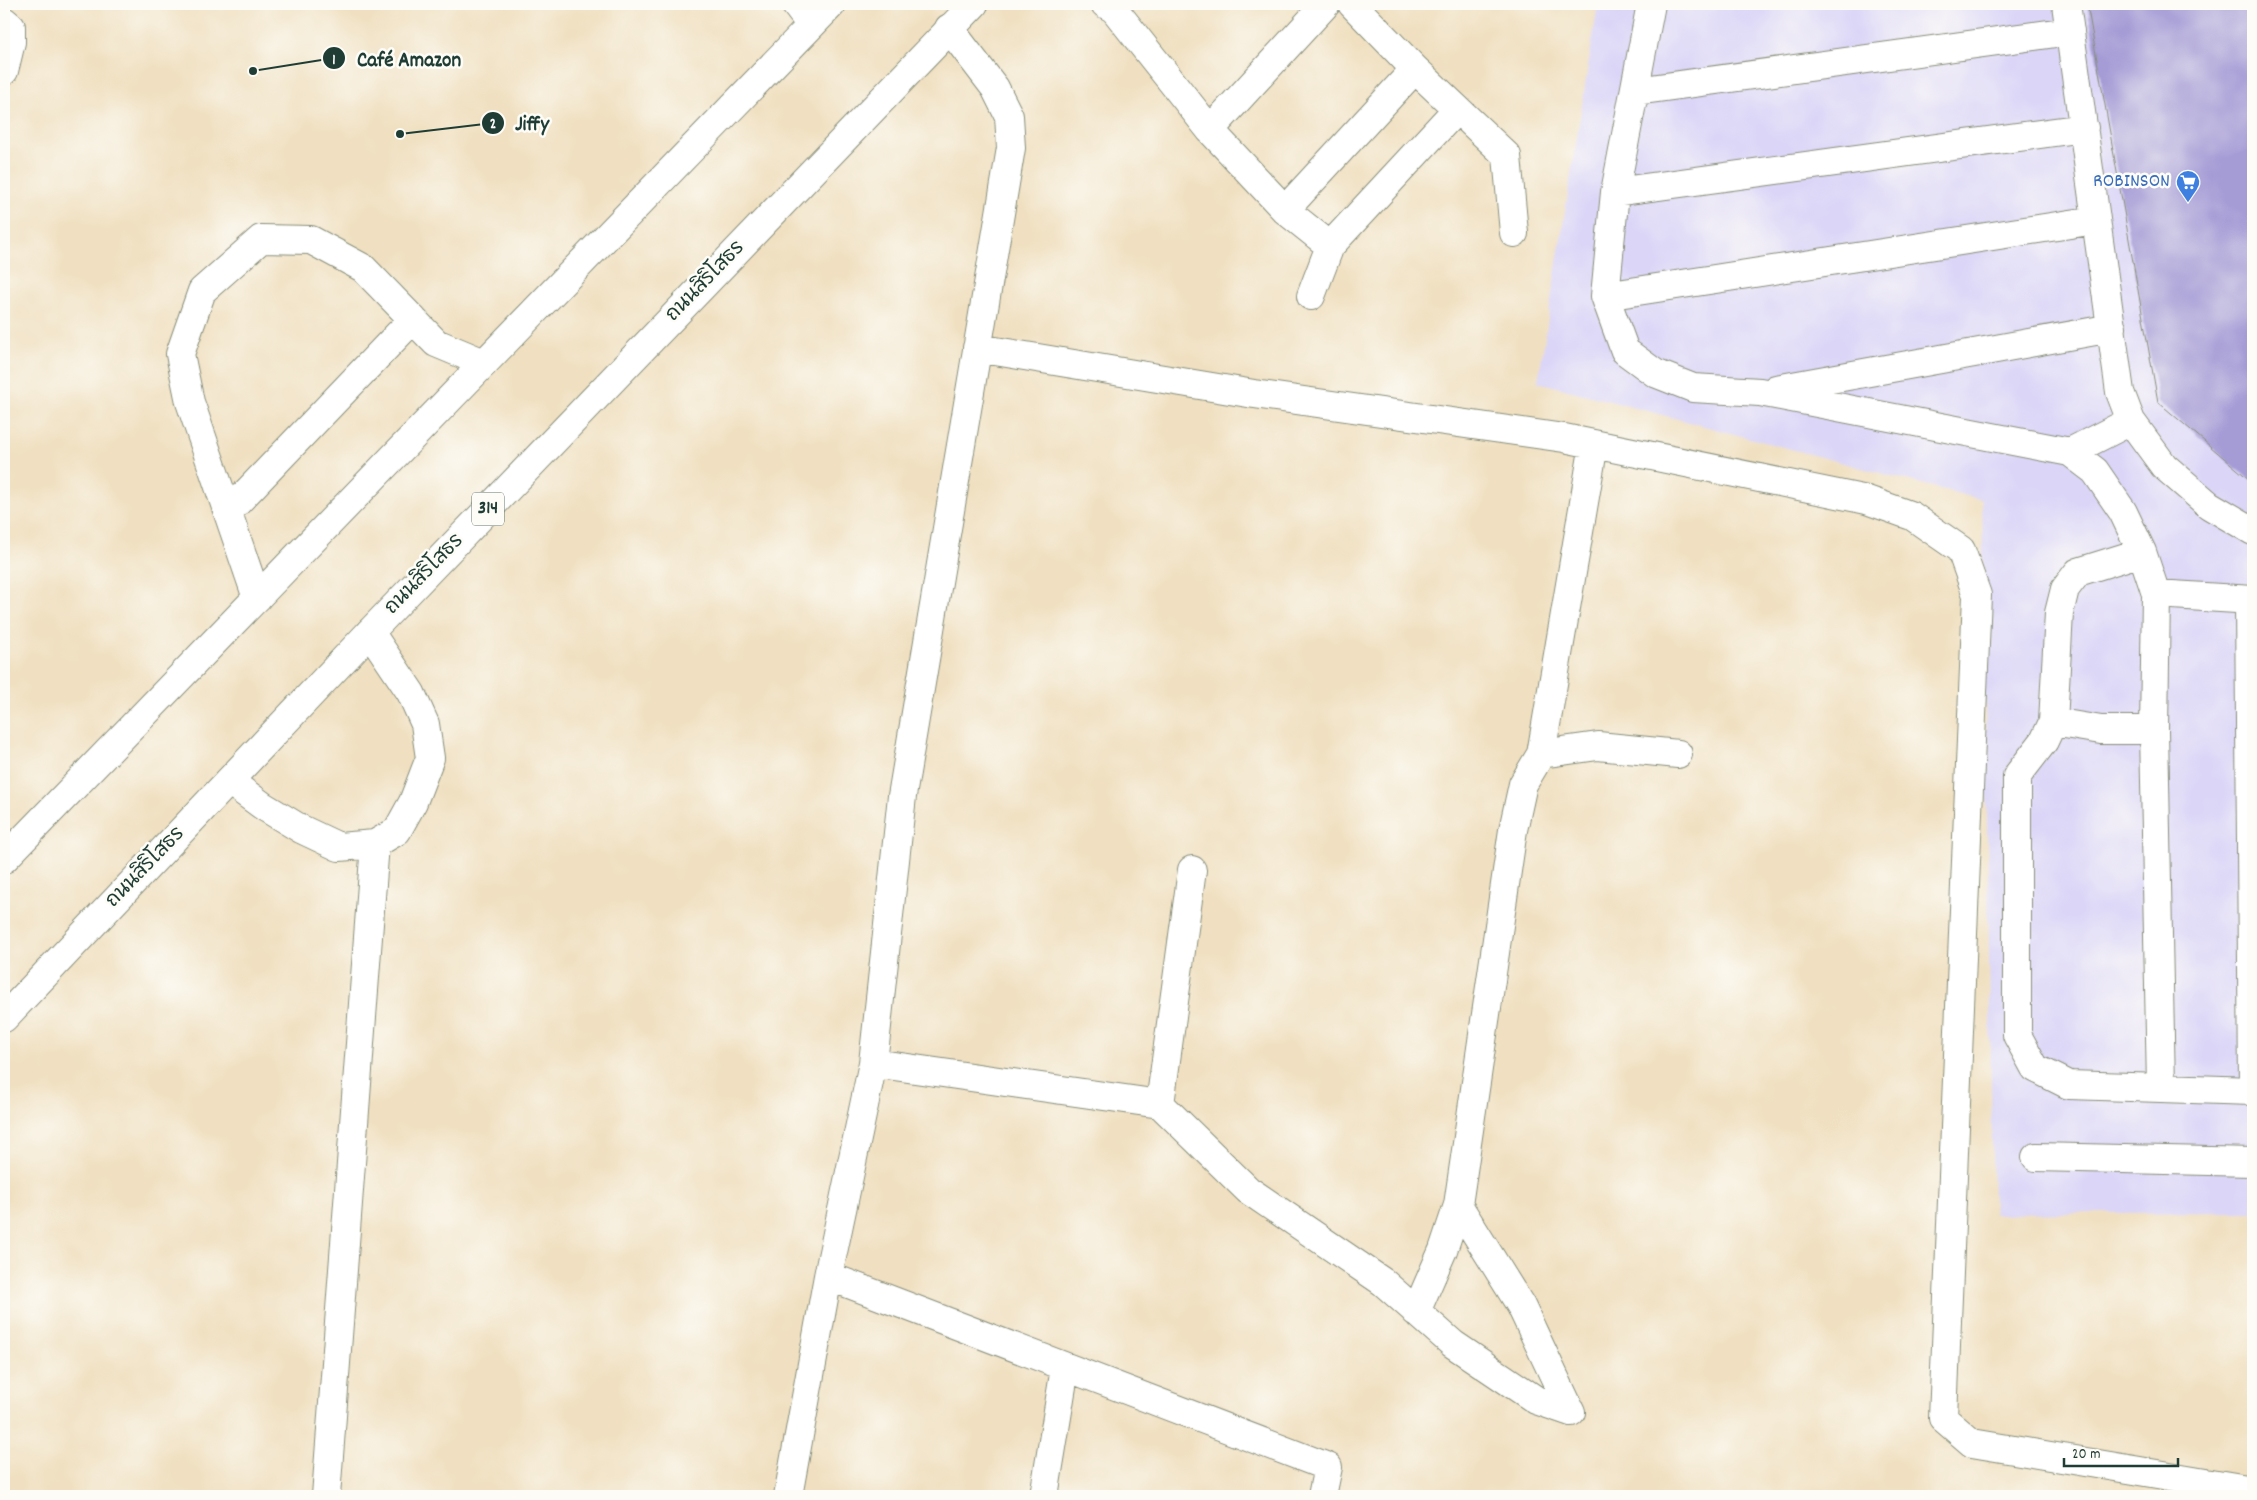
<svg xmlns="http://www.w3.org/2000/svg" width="2257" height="1500" font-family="Dekko,'Playpen Sans Thai',sans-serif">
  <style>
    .built { fill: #dbd6f7 }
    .building { fill: #a59cd6 }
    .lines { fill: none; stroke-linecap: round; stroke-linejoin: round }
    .minor-casing { stroke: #888e7a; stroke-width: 30 }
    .highway-casing { stroke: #888e7a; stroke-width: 30 }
    .minor { stroke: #fff; stroke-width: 28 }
    .highway { stroke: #fff; stroke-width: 28 }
    .labels { text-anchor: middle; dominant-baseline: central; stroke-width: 5; stroke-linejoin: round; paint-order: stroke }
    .shield { fill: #fdfcf7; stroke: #62766e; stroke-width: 1 }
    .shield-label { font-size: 19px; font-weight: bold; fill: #1f3d34 }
    .shop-label { font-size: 20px; fill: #366cbe; stroke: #fdfcf7; text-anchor: end }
    .street-label { font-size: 20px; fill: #1f3d34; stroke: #fdfcf7 }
    .leader { fill: none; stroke: #1f3d34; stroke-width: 2 }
    .callout-dot { fill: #1f3d34; stroke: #fdfcf7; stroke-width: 2 }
    .mark-label { font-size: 15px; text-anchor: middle; font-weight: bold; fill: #fff }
    .callout-label { font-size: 21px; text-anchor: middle; font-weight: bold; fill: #1f3d34; stroke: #fdfcf7; stroke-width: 5; stroke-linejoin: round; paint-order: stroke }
  </style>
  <rect width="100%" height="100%" fill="#fdfcf7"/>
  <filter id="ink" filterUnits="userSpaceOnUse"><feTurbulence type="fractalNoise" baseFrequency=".02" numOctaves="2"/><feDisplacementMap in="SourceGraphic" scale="10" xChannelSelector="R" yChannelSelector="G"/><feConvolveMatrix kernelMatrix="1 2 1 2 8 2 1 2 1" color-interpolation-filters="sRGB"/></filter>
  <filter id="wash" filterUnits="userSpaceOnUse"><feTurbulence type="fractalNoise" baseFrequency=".0096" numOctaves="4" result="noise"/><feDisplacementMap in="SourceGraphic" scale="20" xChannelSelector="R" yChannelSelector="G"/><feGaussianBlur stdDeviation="1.12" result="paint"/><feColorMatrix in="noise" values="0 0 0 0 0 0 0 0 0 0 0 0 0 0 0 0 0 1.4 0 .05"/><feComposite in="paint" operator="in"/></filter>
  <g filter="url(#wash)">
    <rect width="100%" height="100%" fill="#f0e0c1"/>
    <path class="built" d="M1598 4H2253V1212L1993 1214 1982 500 1538 382Z"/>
    <g id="blocks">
      <path class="building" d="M2087 4H2253V479L2250 480 2158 402Z"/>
    </g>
  </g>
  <g filter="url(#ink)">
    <use href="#blocks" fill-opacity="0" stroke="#888e7a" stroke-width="1"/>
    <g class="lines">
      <g class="minor-casing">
        <path id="minor" d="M795 4 811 25
          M1105 4 1114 9 1210 130 1285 210 1415 69 1352 4
          M1651 4 1615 192 1605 296 1625 351 1655 373 1693 388 1760 392 2070 452 2095 471 2123 512 2142 552 2156 594 2253 600
          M2066 4 2120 392 2131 421 2164 466 2209 505 2253 531
          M4 21 11 27V42L4 71
          M949 28 995 88 1009 116 1011 148 902 796 873 1063 828 1276 1328 1467 1322 1496
          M1415 69 1507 156 1514 233
          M1636 91 2070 31
          M1210 130 1326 4
          M1615 192 2084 128
          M1285 210 1330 246
          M1311 296 1330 246 1457 109
          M1605 296 2096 220
          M977 348 1254 394 1564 438 1867 500 1912 516 1961 550 1977 595 1943 1418 1972 1443 2253 1490
          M1776 389 2112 328
          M2070 452 2131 421
          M228 512 413 319
          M2142 552 2078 572 2065 589 2059 613 2053 722 2101 730H2154
          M2156 594 2154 730 2161 1088
          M257 598 190 402 180 354 202 291 261 239 311 240 363 268 436 343 484 363
          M2249 600 2253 1087
          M2053 722 2044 741 2017 776V1035L2035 1068 2069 1085 2253 1091
          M1541 754 1594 444
          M229 781 263 806 301 829 339 847 375 844 397 831 413 802 430 758 425 724 411 693 370 632
          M873 1063 1160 1104 1192 870
          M1160 1104 1248 1190 1383 1282 1453 1344 1536 1400 1571 1412
          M2036 1157 2253 1162
          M1458 1205 1521 1306 1571 1412
          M1416 1312 1443 1250 1458 1205 1513 830 1523 784 1541 754 1598 746 1678 754
          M326 1496 375 844
          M788 1496 828 1276
          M1044 1496 1065 1368"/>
      </g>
      <g class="highway-casing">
        <path id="highway" d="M4 859 832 4
          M4 1018 370 632 974 4"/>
      </g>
      <use href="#minor" class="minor"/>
      <use href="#highway" class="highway"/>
    </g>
  </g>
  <defs>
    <g id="supermarket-pin" transform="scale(1.25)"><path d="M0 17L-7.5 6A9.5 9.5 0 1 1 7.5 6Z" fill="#3f7fe0" stroke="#fdfcf7"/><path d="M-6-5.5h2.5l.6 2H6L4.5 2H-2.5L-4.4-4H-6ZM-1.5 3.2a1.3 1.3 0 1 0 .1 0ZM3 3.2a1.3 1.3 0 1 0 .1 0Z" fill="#fff"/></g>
  </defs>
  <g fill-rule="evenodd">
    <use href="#supermarket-pin" x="2188" y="182"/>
  </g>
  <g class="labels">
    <rect class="shield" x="472" y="492.5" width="32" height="33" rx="4"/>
    <g class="shield-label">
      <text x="488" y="509">314</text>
    </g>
    <g class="shop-label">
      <text x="2170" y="182">ROBINSON</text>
    </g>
    <g class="street-label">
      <text transform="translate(706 282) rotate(-46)">ถนนสิริโสธร</text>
      <text transform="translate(425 575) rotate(-46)">ถนนสิริโสธร</text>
      <text transform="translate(146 868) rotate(-46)">ถนนสิริโสธร</text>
    </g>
  </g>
  <path class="leader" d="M253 71L334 58M400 134L493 123"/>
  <g class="callout-dot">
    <circle cx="253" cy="71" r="5"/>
    <circle cx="400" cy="134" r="5"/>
    <circle cx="334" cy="58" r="12"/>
    <circle cx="493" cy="123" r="12"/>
  </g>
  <g class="mark-label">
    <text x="334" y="64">1</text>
    <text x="493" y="128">2</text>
  </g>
  <g class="callout-label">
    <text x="409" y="66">Café Amazon</text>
    <text x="532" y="130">Jiffy</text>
  </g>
  <rect width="2257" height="1500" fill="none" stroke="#fdfcf7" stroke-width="20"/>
  <path d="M2064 1458v8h114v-8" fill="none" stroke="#1f3d34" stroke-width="2.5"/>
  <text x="2072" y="1458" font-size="15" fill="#1f3d34" stroke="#fdfcf7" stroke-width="4" paint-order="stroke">20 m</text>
</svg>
